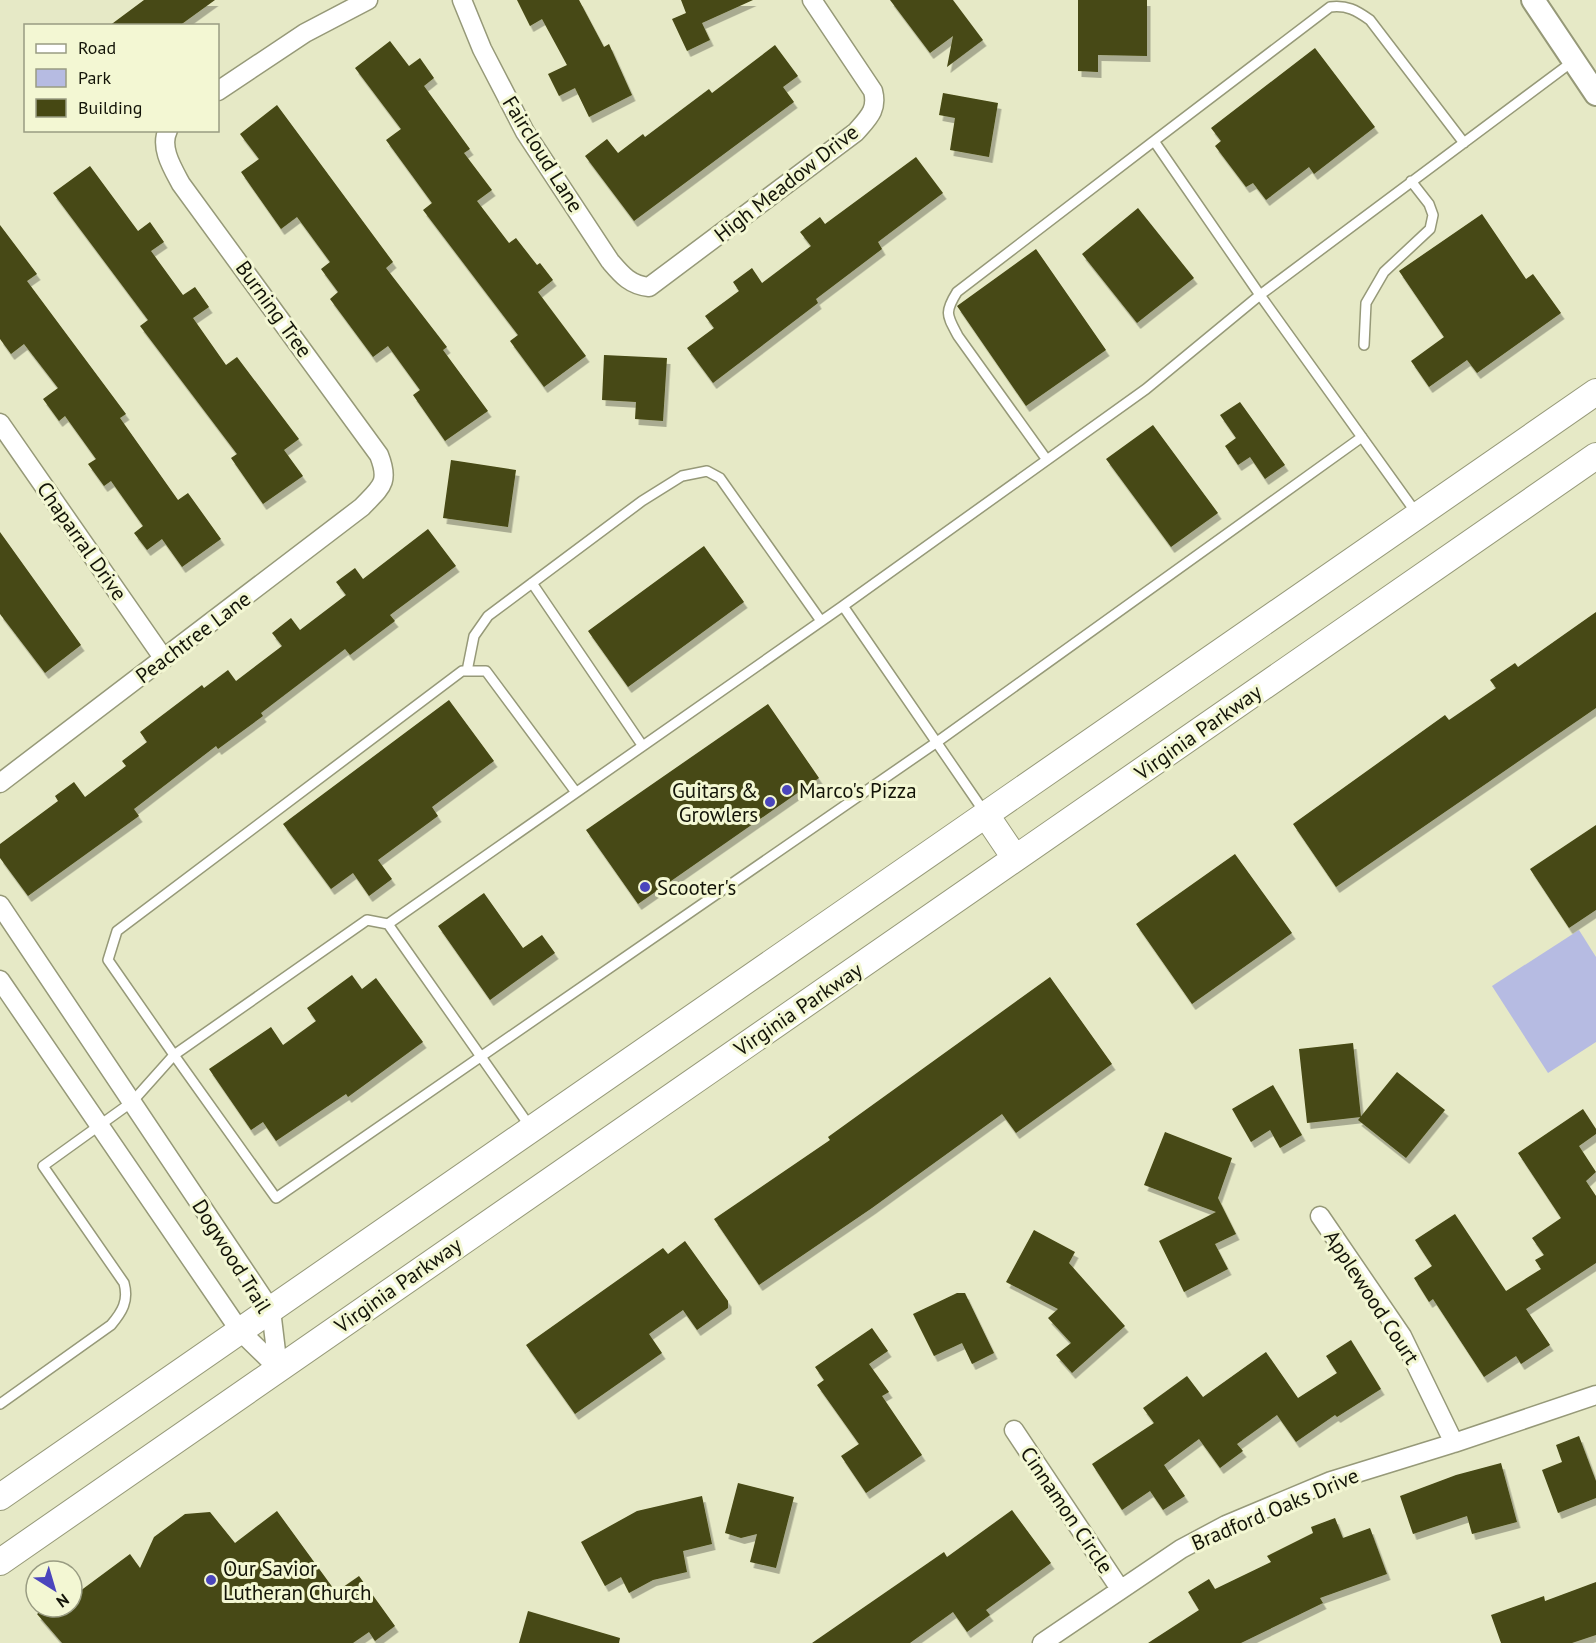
<svg xmlns="http://www.w3.org/2000/svg" width="1596" height="1643" font-family="'PT Sans',sans-serif">
  <style>
    .green { fill: #b6bbe2 }
    .building { fill: #464813; filter: url(#shadow) }
    .lines { fill: none; stroke-linecap: round; stroke-linejoin: round }
    .service-casing { stroke: #969978; stroke-width: 12 }
    .minor-casing { stroke: #969978; stroke-width: 21 }
    .tertiary-casing { stroke: #969978; stroke-width: 26 }
    .secondary-casing { stroke: #969978; stroke-width: 28 }
    .service { stroke: #fff; stroke-width: 9 }
    .minor { stroke: #fff; stroke-width: 18 }
    .tertiary { stroke: #fff; stroke-width: 22 }
    .secondary { stroke: #fff; stroke-width: 26 }
    .poi-dot { fill: #4b46bd; stroke: #f3f7d3; stroke-width: 2 }
    .labels { text-anchor: middle; dominant-baseline: central; stroke-width: 6; stroke-linejoin: round; paint-order: stroke }
    .street-label { font-size: 21px; fill: #131408; stroke: #f3f7d3 }
    .poi-label { font-size: 21px; fill: #131408; stroke: #f3f7d3; text-anchor: start }
  </style>
  <defs>
    <filter id="shadow"><feDropShadow dx="3.5" dy="6" stdDeviation="0" flood-color="#0004"/></filter>
  </defs>
  <rect width="100%" height="100%" fill="#e6e9c6"/>
  <path class="green" d="M1579 930 1596 957V1042L1548 1073 1492 986Z"/>
  <path class="building" d="M144 0H215L179 26H109Z
    M517 0H579L604 47 609 44 632 95 589 117 575 88 559 96 548 74 567 65 542 19 530 26Z
    M681 0H753L702 23 710 40 687 51 672 19 686 13Z
    M890 0H953L983 40 947 67 953 36 930 53Z
    M1078 0H1147V56L1098 55V72L1078 71Z
    M390 41 409 66 420 58 434 78 424 86 470 149 464 153 492 190 477 201 509 243 516 238 537 265 540 263 553 280 538 292 586 356 544 387 510 341 518 335 423 210 432 203 386 140 401 129 355 68Z
    M775 45 798 76 783 87 794 102 634 221 585 156 607 139 618 153 643 134 645 137 709 89 712 93Z
    M1315 48 1375 127 1314 174 1309 167 1266 200 1253 183 1246 187 1215 146 1221 141 1211 128Z
    M943 93 998 103 989 157 950 150 955 118 939 115Z
    M277 105 393 262 386 268 447 347 443 350 488 411 445 441 413 395 420 390 388 346 373 357 330 299 338 292 321 269 330 262 297 217 281 229 241 172 259 159 240 134Z
    M916 157 943 193 878 242 882 249 816 299 818 303 713 383 687 348 714 328 705 316 739 291 733 282 752 268 762 283 811 246 800 232 820 217 825 224Z
    M90 166 138 231 150 222 164 242 151 251 183 295 195 287 209 307 193 318 226 365 237 357 299 439 284 450 303 476 263 504 231 458 237 454 140 326 148 320 53 193Z
    M1138 208 1194 278 1137 323 1082 254Z
    M1482 214 1526 279 1533 274 1561 313 1477 373 1467 360 1429 387 1411 361 1444 337 1399 271Z
    M0 225 37 274 27 281 126 414 120 418 178 500 188 493 221 539 182 567 162 539 147 550 134 533 143 526 111 481 104 486 88 464 96 459 65 416 59 421 43 399 58 388 24 344 11 354 0 339Z
    M1036 249 1106 350 1026 406 957 306Z
    M604 355 667 358 663 421 635 419 636 402 602 400Z
    M1240 402 1285 465 1265 479 1250 457 1238 465 1225 446 1236 438 1220 415Z
    M1153 425 1218 513 1171 547 1106 459Z
    M451 460 516 470 508 527 443 518Z
    M428 529 456 566 390 615 395 621 350 655 345 649 261 713 263 716 218 749 216 746 134 809 139 816 28 896 0 858V844L58 801 55 796 74 782 85 797 126 766 122 761 147 742 140 732 202 685 204 688 228 670 236 681 282 646 272 633 291 618 300 630 346 595 336 582 355 568 363 579Z
    M0 532 81 645 45 673 0 614Z
    M704 546 744 602 628 687 588 631Z
    M1596 612V708L1336 887 1293 824 1445 715 1449 720 1496 688 1490 680 1515 663 1518 667Z
    M449 700 494 761 432 807 438 816 378 860 392 879 369 896 353 873 331 889 283 824Z
    M768 704 819 778 638 904 586 830Z
    M1596 825V910L1569 928 1530 869Z
    M1235 854 1292 933 1192 1004 1136 924Z
    M484 893 523 948 542 935 555 953 490 1000 438 926Z
    M352 975 362 989 376 978 423 1042 348 1097 346 1094 276 1141 263 1122 251 1130 209 1069 271 1027 283 1045 316 1021 307 1008Z
    M1050 977 1112 1064 1016 1133 1002 1114 872 1208 759 1285 714 1219 830 1140 828 1137Z
    M1353 1043 1361 1117 1307 1123 1299 1049Z
    M1397 1072 1445 1110 1406 1158 1358 1120Z
    M1273 1085 1302 1135 1280 1148 1270 1130 1251 1142 1232 1109Z
    M1583 1109 1596 1129V1134L1579 1146 1596 1172 1586 1181 1596 1196V1263L1526 1309 1550 1345 1521 1364 1516 1356 1484 1377 1433 1299 1429 1302 1414 1278 1432 1266 1415 1240 1455 1214 1506 1291 1541 1269 1535 1260 1544 1255 1532 1238 1561 1218 1518 1153Z
    M1165 1132 1232 1158 1218 1198 1236 1234 1215 1244 1228 1269 1184 1292 1159 1241 1216 1212 1144 1185Z
    M1034 1230 1075 1252 1069 1263 1125 1326 1072 1373 1056 1355 1071 1343 1048 1318 1058 1309 1006 1282Z
    M685 1241 728 1301V1308L697 1330 683 1310 649 1334 662 1353 575 1414 526 1345 663 1248 668 1254Z
    M957 1293H965L994 1353 972 1364 962 1343 934 1356 913 1314Z
    M872 1328 888 1351 869 1364 889 1392 882 1396 922 1455 866 1493 841 1456 859 1444 817 1385 824 1380 815 1367Z
    M1351 1340 1381 1389 1337 1417 1335 1415 1296 1442 1277 1415 1237 1444 1243 1451 1220 1468 1199 1439 1164 1465 1185 1496 1163 1510 1150 1491 1122 1510 1092 1464 1154 1423 1143 1408 1187 1376 1203 1397 1266 1352 1298 1398 1337 1373 1326 1356Z
    M1579 1436 1596 1481V1498L1558 1513 1542 1470 1562 1462 1556 1445Z
    M1501 1463 1517 1522 1472 1534 1467 1516 1413 1534 1400 1496 1456 1475Z
    M738 1483 794 1497 776 1568 750 1562 757 1534 741 1538 725 1533Z
    M702 1496 712 1544 683 1551 687 1572 653 1580 629 1593 621 1577 605 1586 581 1542 637 1511Z
    M1012 1510 1051 1563 986 1610 990 1615 967 1632 953 1612 910 1643H812L944 1552 947 1557Z
    M277 1511 336 1592 359 1576 395 1626 375 1641 369 1632 353 1643H62L37 1614 46 1607H72V1597L130 1554 140 1568 154 1537 185 1514 210 1512 235 1543Z
    M1335 1518 1343 1538 1370 1528 1387 1574 1320 1598 1323 1603 1241 1643H1148L1199 1610 1188 1592 1209 1579 1215 1589 1271 1562 1267 1556 1313 1533 1311 1527Z
    M1596 1582V1635L1572 1643H1501L1491 1615 1544 1596 1545 1601Z
    M528 1611 620 1638 619 1643H519Z"/>
  <g class="lines">
    <g class="service-casing">
      <path id="service" d="M1464 143 1370 20C1356 10 1347 5 1330 7L1154 141 1260 295C1364 217 1468 140 1572 62
        M1364 345 1366 303 1384 272 1430 229 1433 215 1429 204 1411 181
        M1047 460 958 336C947 315 944 313 957 292L1154 141
        M532 583 642 745
        M843 606 1146 389 1260 295 1417 514
        M467 671 474 636 488 616 642 501 682 476 707 471 720 478 821 621
        M388 924 367 920 174 1055 108 960 117 931 462 671H486L575 791
        M531 1128 388 924 843 606 985 813
        M0 1404 111 1325C122 1312 129 1301 124 1283L43 1166 132 1102 174 1055 276 1198 937 742 1362 437"/>
    </g>
    <g class="minor-casing">
      <path id="minor" d="M462 0 482 49 525 132 610 261C622 275 630 285 649 287L856 132C868 118 878 110 873 91L812 0
        M218 91 305 33 368 0
        M0 423 164 659
        M0 783 362 507C381 487 390 483 379 455L181 184C173 169 159 147 168 130
        M0 905 271 1310 278 1368
        M0 980 240 1331 278 1368
        M1320 1216 1402 1336 1454 1443
        M1014 1430 1120 1589
        M1042 1643 1181 1549 1226 1525 1331 1481 1454 1443 1596 1395"/>
    </g>
    <g class="tertiary-casing">
      <path id="tertiary" d="M1533 0 1596 94"/>
    </g>
    <g class="secondary-casing">
      <path id="secondary" d="M986 815 1015 858
        M0 1497 1596 392
        M0 1562 1596 456"/>
    </g>
    <use href="#service" class="service"/>
    <use href="#minor" class="minor"/>
    <use href="#tertiary" class="tertiary"/>
    <use href="#secondary" class="secondary"/>
  </g>
  <g class="poi-dot">
    <circle cx="787" cy="790" r="6"/>
    <circle cx="770" cy="802" r="6"/>
    <circle cx="645" cy="887" r="6"/>
    <circle cx="211" cy="1580" r="6"/>
  </g>
  <g class="labels">
    <g class="street-label">
      <text transform="translate(543 154) rotate(58)">Faircloud Lane</text>
      <text transform="translate(786 183) rotate(-38)">High Meadow Drive</text>
      <text transform="translate(274 309) rotate(54)">Burning Tree</text>
      <text transform="translate(82 541) rotate(55)">Chaparral Drive</text>
      <text transform="translate(193 637) rotate(-37)">Peachtree Lane</text>
      <text transform="translate(1198 732) rotate(-35)">Virginia Parkway</text>
      <text transform="translate(798 1009) rotate(-34)">Virginia Parkway</text>
      <text transform="translate(232 1256) rotate(58)">Dogwood Trail</text>
      <text transform="translate(398 1285) rotate(-35)">Virginia Parkway</text>
      <text transform="translate(1372 1297) rotate(57)">Applewood Court</text>
      <text transform="translate(1275 1509) rotate(-23)">Bradford Oaks Drive</text>
      <text transform="translate(1067 1510) rotate(56)">Cinnamon Circle</text>
    </g>
    <g class="poi-label">
      <text x="758" y="790" text-anchor="end">Guitars &amp;<tspan x="758" dy="24">Growlers</tspan></text>
      <text x="799" y="790">Marco's Pizza</text>
      <text x="657" y="887">Scooter's</text>
      <text x="223" y="1568">Our Savior<tspan x="223" dy="24">Lutheran Church</tspan></text>
    </g>
  </g>
  <rect x="24" y="24" width="195" height="108" fill="#f3f7d3" stroke="#999c82" stroke-width="1.5"/>
  <rect x="36" y="44" width="30" height="9" fill="#ffffff" stroke="#999c82" stroke-width="1.5"/>
  <text x="78" y="54" font-size="18" fill="#131408">Road</text>
  <rect x="36" y="69" width="30" height="18" fill="#b6bbe2" stroke="#999c82" stroke-width="1.5"/>
  <text x="78" y="84" font-size="18" fill="#131408">Park</text>
  <rect x="36" y="99" width="30" height="18" fill="#464813" stroke="#999c82" stroke-width="1.5"/>
  <text x="78" y="114" font-size="18" fill="#131408">Building</text>
  <g transform="translate(54 1589) rotate(143)"><circle r="28" fill="#f3f7d3" stroke="#999c82" stroke-width="1.5"/>
  <path d="M0-4.5L10 22L0 15L-10 22Z" fill="#4b46bd"/>
  <text y="-9" font-size="16" font-weight="bold" text-anchor="middle" fill="#131408">N</text>
  </g>
</svg>
